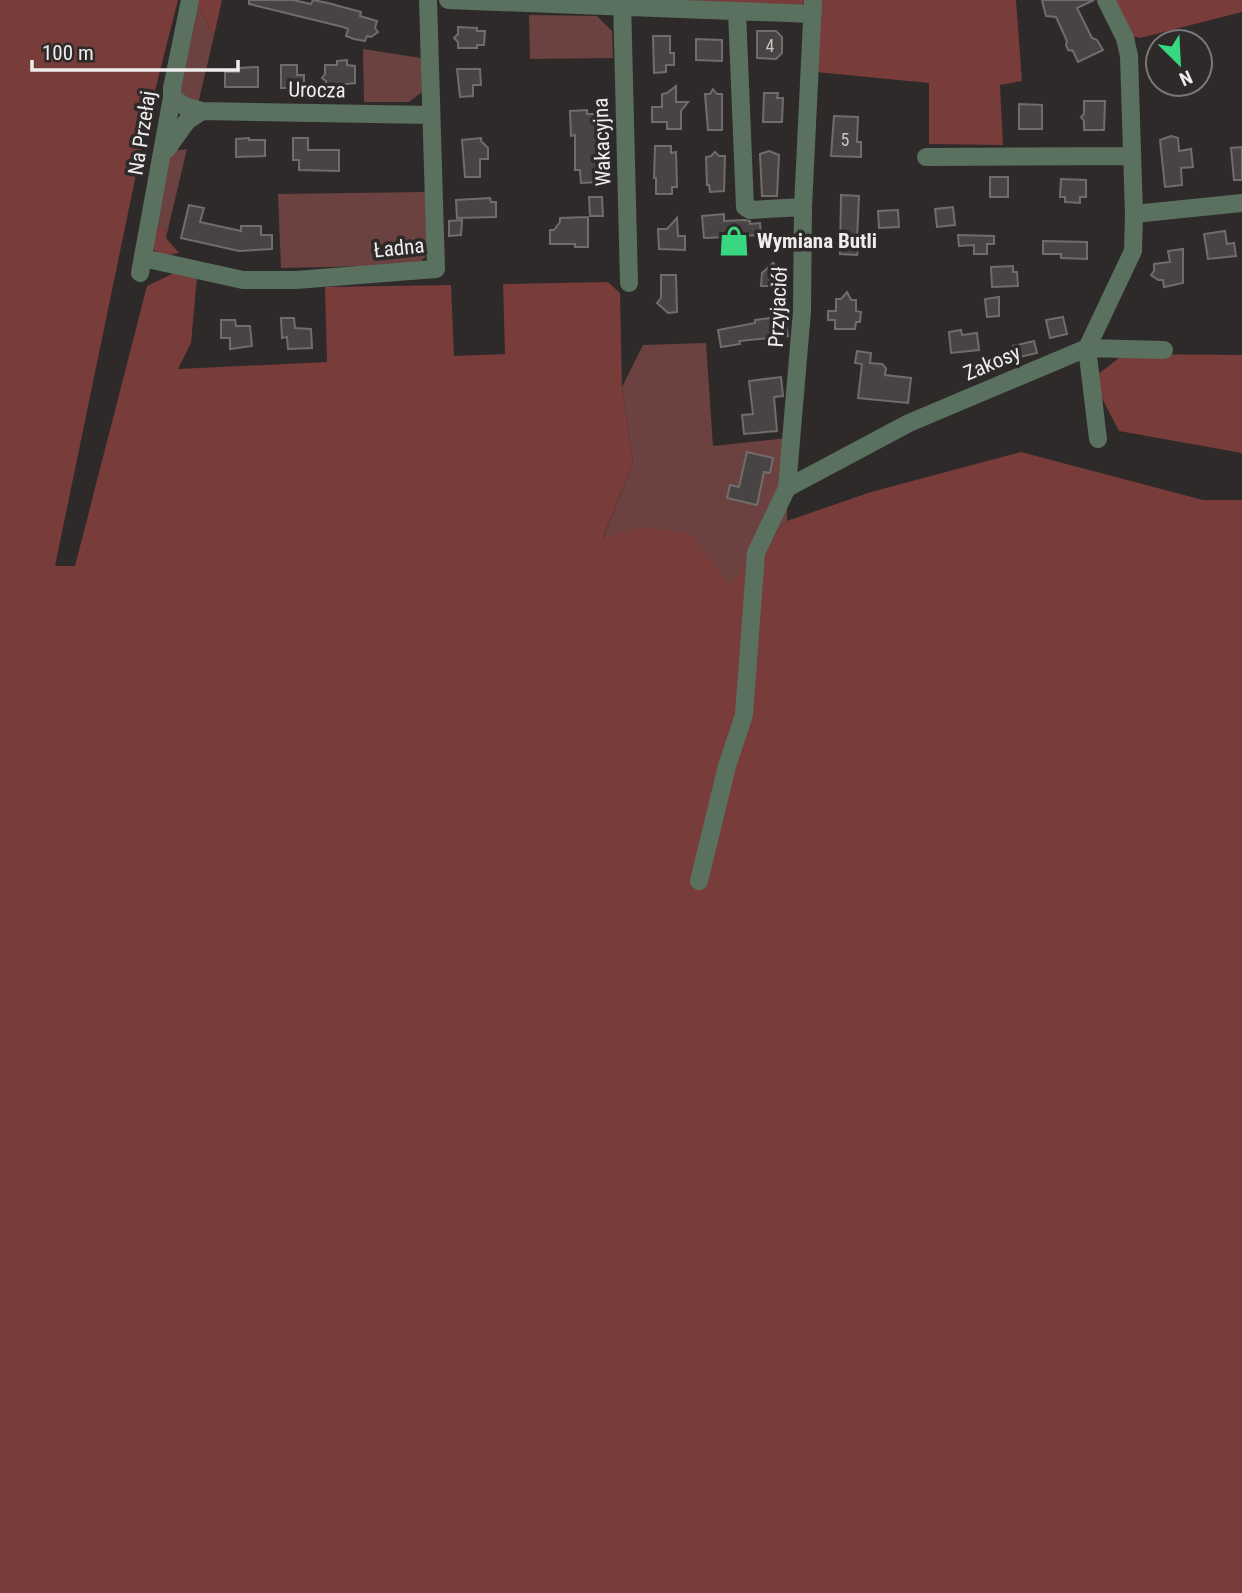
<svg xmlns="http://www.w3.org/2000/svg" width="1242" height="1593" font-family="'Roboto Condensed',sans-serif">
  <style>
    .green { fill: #6b4240 }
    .forest { fill: #783c3a }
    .building { fill: #484443; stroke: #716c6c; stroke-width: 2 }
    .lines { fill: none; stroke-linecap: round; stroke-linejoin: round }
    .minor { stroke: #5a7160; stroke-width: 18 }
    .labels { text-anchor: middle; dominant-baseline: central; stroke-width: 7; stroke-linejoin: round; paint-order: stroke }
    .number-label { font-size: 18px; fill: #c5c3c2 }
    .street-label { font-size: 21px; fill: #efedec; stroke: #2e2a2a }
    .poi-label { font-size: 21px; font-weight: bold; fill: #efedec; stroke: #2e2a2a; text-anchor: start }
  </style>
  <rect width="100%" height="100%" fill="#2e2a2a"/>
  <path class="green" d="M196 2 214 36 198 104H187L177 90Z
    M529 15 597 16 612 31 613 58 530 59Z
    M363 49 421 58 422 92 409 102H364Z
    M187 149 168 229 155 227 166 160 172 151Z
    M426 192 429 253 417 265 281 268 278 194Z
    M706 343 713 446 787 438V521L730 585 603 539 633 462 622 387 643 345Z"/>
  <path class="forest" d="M0 0H178L146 126 55 566H75L147 286 174 273 197 277 191 343 178 369 327 362 325 287 451 285 454 356 505 354 503 284 608 282 620 293 622 387 633 462 603 538 648 527 690 534 730 584 787 521 871 492 1021 452 1203 500H1242V1593H0Z
    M197 0H222L214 36 196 2Z
    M646 0H804L803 5Z
    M820 0H1016L1022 81 1000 85 1003 145 929 144V83L816 72Z
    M1114 0H1242V12L1140 38 1132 36Z
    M155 227 168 229 166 238 179 253 162 256 152 248Z
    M1124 354 1242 355V453L1119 431 1092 379Z"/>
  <path class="building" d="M249 0H293L311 4 313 0 328 3 361 12 360 16 377 21 375 28 378 32 371 37 367 36 365 41 354 39 346 36 348 29 343 27 249 4Z
    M1042 0H1094L1077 8 1092 38 1097 40 1103 50 1078 62 1073 51 1068 50 1066 45 1067 41 1056 17 1046 16Z
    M458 27 477 28V31H485L484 45H477V48H458V42L454 38 458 34Z
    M757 31H776L782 37V53L776 59 757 58Z
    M653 36H670V53H674V65H666V72L654 73Z
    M696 39 722 40V61L696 60Z
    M347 60V65L355 66V83L339 85V88H326V81L322 78 325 74V65H337V61Z
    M281 65H297V75H304V88H281Z
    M258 67V87H225V72H239V68Z
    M457 69H480L481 85H473V96L460 97Z
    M676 86V102H688L681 111V129H667V122H652V107H662V94L667 93Z
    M713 89 717 94H722V130H708L705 94H710Z
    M764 93H778L777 98H783L782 122H763Z
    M1084 101H1105L1104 130H1084V121L1081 117 1084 114Z
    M1019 104 1042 105V129H1019Z
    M587 110V114H598V126L601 125 599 182 581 183 580 170H575V135L571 136 570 111Z
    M834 116 858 117 857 142H861V157L831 156Z
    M1171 136 1178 138 1179 151 1191 149 1193 167 1181 168 1182 185 1165 187 1160 140Z
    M249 138V140H265V156L236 157V139Z
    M293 138H308V150H339V171L299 170V160H293Z
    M481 138V141L488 148V159H480V177H465L462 140Z
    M655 146H671V153L676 152 677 187H672V194H656V178H654Z
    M1242 147V180H1234L1231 148Z
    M769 151 779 155 777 196H762L760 154Z
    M715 152 719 156H725L724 191 710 192 709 185H707L706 157 711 156Z
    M990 177H1008V197H990Z
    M1061 179 1086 180V197H1080V203L1065 202V197H1060Z
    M841 195 859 196 857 239H861V250H858L857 255 840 254Z
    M589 197H602L603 216H590Z
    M490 198 491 202H496V217L457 218 456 200Z
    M189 205 204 208 200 222 241 231V226H261V235H272V249L239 251 181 238Z
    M953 207 955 225 937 227 935 209Z
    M898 210 899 227 879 228 878 211Z
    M724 214V221L745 220 750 221V224L760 223 761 235 743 236V243L728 244V237L704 238 702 216Z
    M588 217V247H575V244H550V230H554L560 222V218Z
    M677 218 678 236H685V250L659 249 658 229H667Z
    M462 220 461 235 449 236V221Z
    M1225 231 1227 244 1234 243 1236 256 1208 259 1204 234Z
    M958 235 994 236V244H987V254H974V245L959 246Z
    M1043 241 1087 242V259L1061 258V254H1043Z
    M1183 249V283L1164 287 1163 280H1158L1151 275 1154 271V264L1170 262 1168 251Z
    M773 263 777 267H784V286H761L762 273Z
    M1013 266V272H1017L1018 286 992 287 991 267Z
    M661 275H676L677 312 668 313 657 303 661 298Z
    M847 292 851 300H856V311L861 312 860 322H856L855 329H835V320H828V311H836V299H841Z
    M999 297V316L987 317 985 299Z
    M1063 317 1067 334 1050 338 1046 320Z
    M281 318H294L295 328 311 329 312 348 288 349 287 337 282 338Z
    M771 318V320L785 318 788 336 739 341 740 344 721 347 718 330 755 323V320Z
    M221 320H235L236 326H250L252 346 230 349V338H221Z
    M961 330 962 335 977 333 979 350 951 353 949 332Z
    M1034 341 1037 353 1015 358 1013 346Z
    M857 351 871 353 870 363 882 364 886 368 885 375 911 378 908 403 858 398 862 364 855 363Z
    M781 377 783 396 774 397 777 431 744 434 742 415 753 414 749 381Z
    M747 452 773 458 770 473 764 472 757 505 727 498 730 485 739 487Z"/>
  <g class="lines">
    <path class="minor" d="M448 0 813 14
      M622 0 629 283
      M737 12 745 207 750 210 803 207
      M172 97 184 106 202 111 431 115
      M167 149 187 121 202 111
      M926 157 1132 156
      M1134 214 1242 203
      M143 258 243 280H296L436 269 428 0
      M140 273 172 97V88L190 0
      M1098 439 1087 348 1164 350
      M787 488 909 423 1087 348 1133 251 1134 214 1129 56 1125 38 1106 0
      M699 881 727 766 744 715 756 553 787 488 802 311 803 207 813 0"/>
  </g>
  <defs>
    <g id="shop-bare" transform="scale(2.415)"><path d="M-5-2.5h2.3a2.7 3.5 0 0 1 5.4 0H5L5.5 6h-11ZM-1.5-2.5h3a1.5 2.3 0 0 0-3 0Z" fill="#37d880" stroke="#2e2a2a" stroke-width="2.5" paint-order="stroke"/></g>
  </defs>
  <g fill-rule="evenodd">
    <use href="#shop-bare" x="734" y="241"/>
  </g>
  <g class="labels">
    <g class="number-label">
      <text x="770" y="45">4</text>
      <text x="845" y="139">5</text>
    </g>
    <g class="street-label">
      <text transform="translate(317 90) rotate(1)">Urocza</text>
      <text transform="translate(142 133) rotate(-81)">Na Przełaj</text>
      <text transform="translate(602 142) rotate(-92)">Wakacyjna</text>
      <text transform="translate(399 248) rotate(-6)">Ładna</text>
      <text transform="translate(778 307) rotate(-87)">Przyjaciół</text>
      <text transform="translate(992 363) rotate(-23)">Zakosy</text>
    </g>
    <g class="poi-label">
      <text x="757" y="241">Wymiana Butli</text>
    </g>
  </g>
  <g transform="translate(1179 63) rotate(156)"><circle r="33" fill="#2e2a2a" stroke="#7b7878" stroke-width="2"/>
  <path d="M0-5L12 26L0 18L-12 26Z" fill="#37d880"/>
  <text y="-10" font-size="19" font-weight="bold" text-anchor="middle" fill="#efedec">N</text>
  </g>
  <path d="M32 60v10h206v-10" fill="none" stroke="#efedec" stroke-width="3.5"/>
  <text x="42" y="60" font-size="21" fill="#efedec" stroke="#2e2a2a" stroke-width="5" paint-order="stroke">100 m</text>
</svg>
